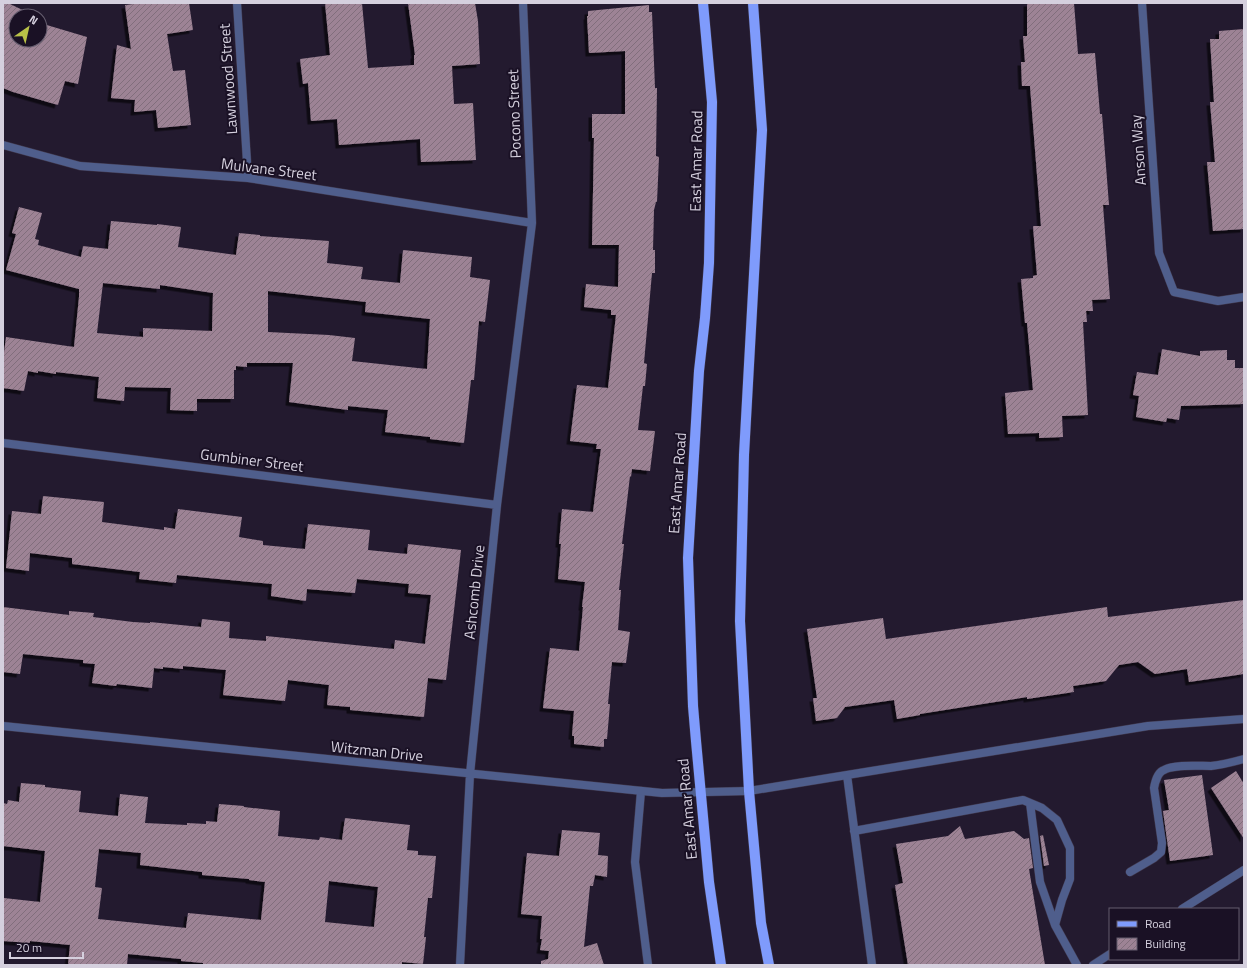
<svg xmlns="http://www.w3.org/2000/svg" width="1247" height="968" font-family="'Titillium Web',sans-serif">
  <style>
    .building { fill: url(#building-hatch); fill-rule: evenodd; filter: url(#shadow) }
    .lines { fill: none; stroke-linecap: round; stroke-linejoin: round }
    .service-casing { stroke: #3f374b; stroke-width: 9 }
    .minor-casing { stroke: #3f374b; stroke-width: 9 }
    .primary-casing { stroke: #3f374b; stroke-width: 11 }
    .service { stroke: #4f5e8c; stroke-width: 8 }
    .minor { stroke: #4f5e8c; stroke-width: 8 }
    .primary { stroke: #7f9bfc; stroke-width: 10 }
    .labels { text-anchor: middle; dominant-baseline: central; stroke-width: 4; stroke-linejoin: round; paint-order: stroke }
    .street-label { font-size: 15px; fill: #d5d0de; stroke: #1a1125 }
  </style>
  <defs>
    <pattern id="building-hatch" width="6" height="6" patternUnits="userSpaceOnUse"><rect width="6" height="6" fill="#9d8395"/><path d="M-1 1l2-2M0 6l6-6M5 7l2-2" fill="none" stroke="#816e7c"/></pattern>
    <filter id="shadow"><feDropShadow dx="-3.5" dy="3.5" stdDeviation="0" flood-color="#0009"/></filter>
  </defs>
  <rect width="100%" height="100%" fill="#231a2f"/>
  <path class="building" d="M3 3H8L31 14 30 16H16V40H40V23L87 37 78 84 65 81 58 105 13 92 3 88Z
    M142 3H189L193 30 167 34 173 71 185 70 191 125 158 128 156 110 134 112 135 100 111 98 117 45 131 49 125 5Z
    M325 3H362L368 68 414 65V55H415L408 3H475L478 21 480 64 452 66 454 104 473 103 476 160 421 162 420 139 339 145 337 119 311 121 308 83 303 84 300 59 330 55Z
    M1027 3H1074L1078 54 1095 53 1100 114H1102L1109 205H1103L1110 299 1092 300 1093 311H1086L1087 322H1083L1088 415 1062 416 1063 437 1039 438V433L1008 434 1005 393 1033 390 1027 323H1025L1021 279 1033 278V276L1037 275 1033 226H1041L1030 86H1022L1021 62H1025L1023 36H1027Z
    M649 5V12H652L655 88H657L656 156 659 157 657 202H656L654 210 653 250H655V273H652L644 363 647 364 645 386H643L638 430 655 431 650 471 632 469 631 477 630 476 622 544H624L619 590H621L618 630 630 632 626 663 612 662 608 704H610L607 739H604V747L574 744V736H572L574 711 543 708 550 648 579 651 583 607H582L585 582 558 579 561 544H559L562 509 593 512 600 456 601 449H596L597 444 570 441 577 385 608 388 616 315H611V310L584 307 586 284 618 287 619 245H592L594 138H592V114H625V51L589 53 587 16H588V11Z
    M1244 29V229L1213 231 1207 162H1215L1210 102H1214L1210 39H1219V31Z
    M19 207 42 213 35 239 39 240 38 245 81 257 83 246 108 249 111 221 157 225V224L181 227 178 247 236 255 239 233 260 235V236L329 241 327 263 363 267 361 279 400 283 403 250 472 257 470 277 490 280 485 322 479 321 474 380H471L464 443 430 439V437L385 432 388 410 348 406V410L289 402 293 363H247V367L236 366V370H234V399H197V411L170 410 171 388 125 387 124 401 97 398 99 377 56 372V374L38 371V373L28 371 24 391 3 388V361L6 337 74 347 79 297V289L6 270 16 234 12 233ZM103 283 160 289V285L213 293 212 331 143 328V337L97 333ZM268 291 366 302 365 312 430 319 427 369 352 361 355 338 329 335 268 332Z
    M1162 349 1200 356V351L1227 350V360H1235V368H1244V404L1181 406 1179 420 1167 418 1166 422 1136 417 1139 396 1133 395 1137 372 1158 375Z
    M43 496 104 502 102 522 164 530V527L175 529 178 509 242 517 239 537 263 541V545L305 549 308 524 370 530 368 550 407 554 408 544 461 550 446 680 428 678 424 717 350 710V707L327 705 329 685 288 680 285 701 223 695 226 670 183 666V669L163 667V669L154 668 152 688 117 684 116 686 92 683 95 664 83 663V660L23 654 20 674 3 672V607L69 615V611L94 613 93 617 133 622 150 623V622L201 627 202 619 230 622 229 638 266 641V636L394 649 395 640 425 644 431 595 408 593 409 584 357 579 355 593 307 589 306 601 271 596 272 584 177 575 176 583 139 579 140 572 72 564V558L30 553 29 571 6 568 12 511 41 514Z
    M1244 600V674L1189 682 1187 669 1155 674 1138 662 1119 665 1106 681 1073 686 1074 692 1027 699V697L989 703 920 714V715L897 719 894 700 845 707 837 718 816 721 813 698H817L807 629 883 618 886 639 1107 607 1108 617Z
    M1236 771 1244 784V839L1211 788Z
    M1202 775 1213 855 1170 861 1163 811 1169 810 1164 780Z
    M21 783 45 785V787L81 791 79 812 118 816 120 794 148 797 145 823 187 825V823L206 824V821L217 822 219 804 244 806V807L280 811 278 836 319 840 320 837 342 840 345 818 410 825 407 850 418 851V855L436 856 432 898H428L424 937H426L423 964 402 962V965H203V963L181 961V959L128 954 127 965H68L70 945 30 941V943L3 941 4 898 40 902 45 851 3 846V803L7 804 8 800 19 802ZM99 849 141 853 140 865 202 872V875L249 879V880L265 882 261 920 188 913 186 928 98 919 102 888 95 887ZM329 881 378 887 374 927 325 922Z
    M960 826 965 839 1014 831 1024 839 1029 838 1033 868 1029 869 1045 965H908L895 885 903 883 896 844 948 836Z
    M562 830 600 833 598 855 608 856 607 877 595 875 593 886H590L584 947 597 943 604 965H541V961L548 959 549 951 540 950 542 939H540L542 916 521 914 527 853 559 856Z
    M1043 835 1049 865 1044 866 1040 836Z"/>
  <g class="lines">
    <g class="service-casing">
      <path id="service" d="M847 775 1148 726 1244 719
        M641 791 635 862 648 965
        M749 791 847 775 872 965
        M1030 803 1040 882 1055 925
        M854 831 1023 800 1042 808 1057 820 1070 848V879L1062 900 1055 925 1077 965
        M1130 872 1154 858 1161 852 1162 843 1154 788C1155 782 1158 772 1164 770 1175 764 1198 766 1211 766 1222 765 1233 762 1244 759
        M1182 909 1244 870
        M1093 965 1110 954"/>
    </g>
    <g class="minor-casing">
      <path id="minor" d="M237 3 248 178
        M1142 3 1159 253 1174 292 1218 301 1244 297
        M3 145 80 166 248 178 532 223
        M3 443 497 505
        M3 726 662 793 749 791
        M460 965 470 774 497 505 532 223 523 3"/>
    </g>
    <g class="primary-casing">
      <path id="primary" d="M703 3 712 102 709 263 705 318 699 371 688 558 693 706 696 741 709 882 721 965
        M753 3 762 130 744 455 740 621 749 791 761 923 769 965"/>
    </g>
    <use href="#service" class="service"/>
    <use href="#minor" class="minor"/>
    <use href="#primary" class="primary"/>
  </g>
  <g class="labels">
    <g class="street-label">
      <text transform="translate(228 79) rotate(-94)">Lawnwood Street</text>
      <text transform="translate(514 114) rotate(-92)">Pocono Street</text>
      <text transform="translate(1138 150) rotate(-94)">Anson Way</text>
      <text transform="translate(696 161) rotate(-89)">East Amar Road</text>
      <text transform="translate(269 169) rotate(7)">Mulvane Street</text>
      <text transform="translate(252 460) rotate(7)">Gumbiner Street</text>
      <text transform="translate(677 483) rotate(-86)">East Amar Road</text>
      <text transform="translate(474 592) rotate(-84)">Ashcomb Drive</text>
      <text transform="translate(377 751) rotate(6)">Witzman Drive</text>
      <text transform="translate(687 809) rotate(-95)">East Amar Road</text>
    </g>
  </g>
  <rect width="1247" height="968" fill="none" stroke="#d5d0de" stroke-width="8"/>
  <rect x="1109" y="908" width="130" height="52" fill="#1a1125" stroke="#655d6f"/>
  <rect x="1117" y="921" width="20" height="6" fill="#7f9bfc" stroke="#655d6f"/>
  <text x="1145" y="928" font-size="12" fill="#d5d0de">Road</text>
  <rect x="1117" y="938" width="20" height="12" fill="url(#building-hatch)" stroke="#655d6f"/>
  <text x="1145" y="948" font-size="12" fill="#d5d0de">Building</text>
  <g transform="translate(28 28) rotate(34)"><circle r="19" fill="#1a1125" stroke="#655d6f"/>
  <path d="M0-3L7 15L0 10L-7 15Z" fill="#b8c147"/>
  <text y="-6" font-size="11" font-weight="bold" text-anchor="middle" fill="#d5d0de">N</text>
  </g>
  <path d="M10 952v6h73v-6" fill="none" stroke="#d5d0de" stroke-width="2"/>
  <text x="16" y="952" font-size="12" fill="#d5d0de" stroke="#1a1125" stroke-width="3" paint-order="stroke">20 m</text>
</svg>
